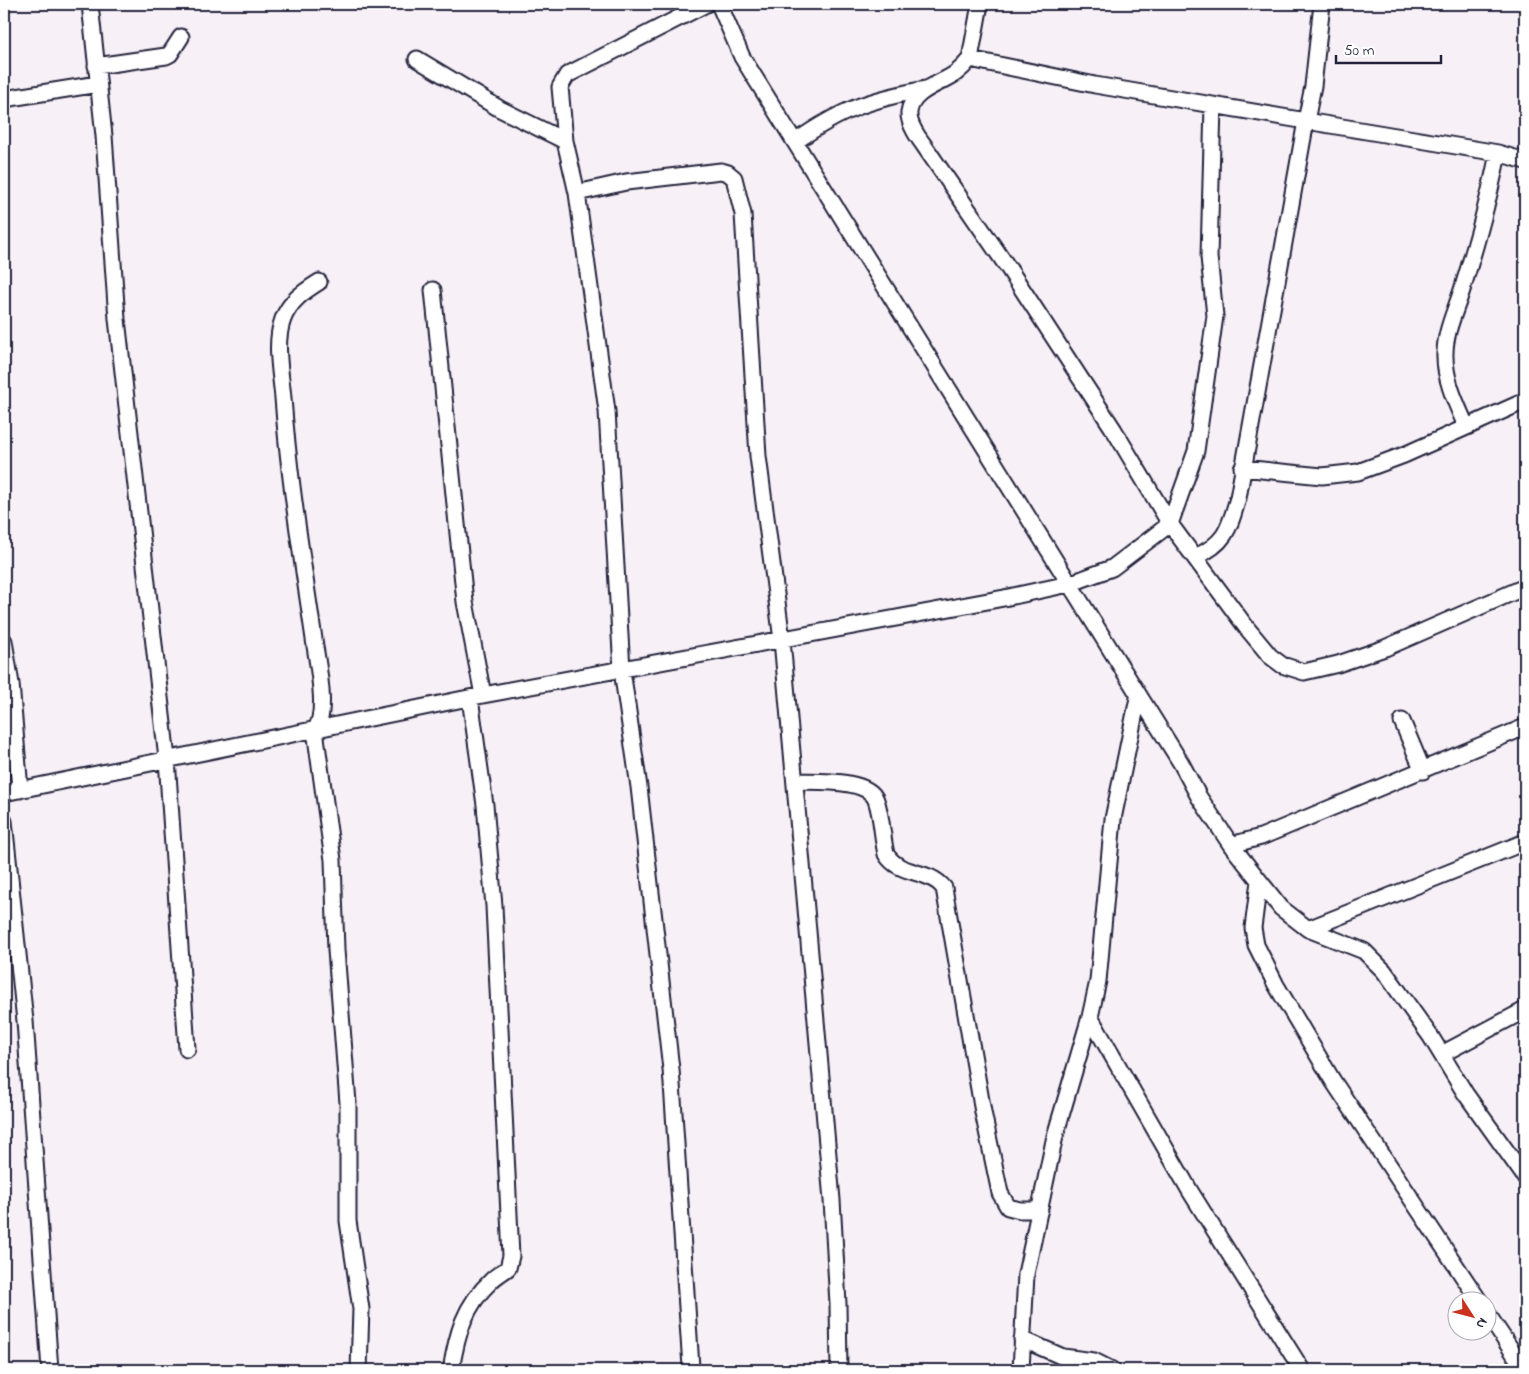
<svg xmlns="http://www.w3.org/2000/svg" width="1529" height="1374" font-family="'Indie Flower',sans-serif">
  <style>
    .lines { fill: none; stroke-linecap: round; stroke-linejoin: round }
    .minor-casing { stroke: #22223b; stroke-width: 19 }
    .minor { stroke: #fff; stroke-width: 15 }
  </style>
  <rect width="100%" height="100%" fill="#f8f0f7"/>
  <filter id="ink" filterUnits="userSpaceOnUse"><feTurbulence type="fractalNoise" baseFrequency=".02" numOctaves="2"/><feDisplacementMap in="SourceGraphic" scale="10" xChannelSelector="R" yChannelSelector="G"/><feConvolveMatrix kernelMatrix="1 2 1 2 8 2 1 2 1" color-interpolation-filters="sRGB"/></filter>
  <g filter="url(#ink)">
    <g class="lines">
      <g class="minor-casing">
        <path id="minor" d="M90 4 104 136 117 319 167 759 187 1049
          M719 4 742 57 1181 763 1199 797 1231 845 1281 908 1308 929 1364 951 1384 971 1431 1037 1465 1093 1525 1177
          M1322 4 1313 86 1306 121 1095 85 970 59C966 64 961 69 956 73 941 84 912 90 909 112 908 123 917 136 923 144L1009 269 1114 430 1170 524 1246 627 1270 656 1282 665 1304 672 1338 664 1385 648 1525 587
          M417 59 500 109 565 141 577 193 626 182 721 171 728 173 734 178 743 214 758 456 782 640 832 1200 838 1304 839 1370
          M970 59 980 4
          M96 66 166 56 170 54 181 37
          M4 99 98 84
          M565 141 560 87 567 75 706 4
          M795 142C842 109 869 100 925 89
          M577 193 607 411 622 670 639 787 671 1069 691 1367
          M319 282C303 292 290 301 283 319 274 343 281 374 283 398 289 481 303 563 315 646 318 667 328 713 315 730L333 860 336 950 348 1103V1221L361 1309 359 1370
          M433 290 465 602 483 695
          M1466 426C1457 405 1445 381 1445 357 1444 334 1455 312 1462 290 1476 245 1489 200 1498 153
          M1242 468 1322 476 1358 472 1404 455 1525 401
          M1195 557C1226 543 1229 529 1238 498L1306 121 1498 153 1525 161
          M4 641 11 684 20 790
          M1402 721 1423 771
          M795 781C816 782 868 778 876 800 882 816 882 837 886 854 900 877 928 868 944 888L983 1112 1000 1193 1008 1207 1020 1210H1040
          M4 793 483 695 1004 598 1069 584 1112 568 1170 524 1196 451 1215 316 1209 257 1213 105
          M4 821 25 1021 50 1370
          M1231 845 1261 837 1525 727
          M1259 881 1253 928 1256 945 1276 985 1333 1081 1480 1302
          M1308 929 1525 842
          M1090 1017 1190 1191 1302 1370
          M1442 1054 1525 1010
          M1486 1312 1525 1370
          M1022 1339 1063 1357 1094 1361 1112 1370
          M451 1370C457 1334 464 1306 492 1280 497 1275 503 1272 508 1268L511 1256 494 906 485 805 470 698
          M1021 1370 1026 1274 1055 1136 1090 1017 1098 981 1113 819 1138 698"/>
      </g>
      <use href="#minor" class="minor"/>
    </g>
  </g>
  <rect width="1529" height="1374" fill="none" stroke="#fff" stroke-width="20"/>
  <rect x="10" y="10" width="1509" height="1354" fill="none" stroke="#22223b" stroke-width="2" filter="url(#ink)"/>
  <g transform="translate(1472 1316) rotate(126)"><circle r="24" fill="#ffffff" stroke="#a7a7b1"/>
  <path d="M0-4L9 19L0 12L-9 19Z" fill="#c8321e"/>
  <text y="-8" font-size="14" font-weight="bold" text-anchor="middle" fill="#22223b">N</text>
  </g>
  <path d="M1336 55v8h105v-8" fill="none" stroke="#22223b" stroke-width="2.5"/>
  <text x="1344" y="55" font-size="15" fill="#22223b" stroke="#ffffff" stroke-width="4" paint-order="stroke">50 m</text>
</svg>
